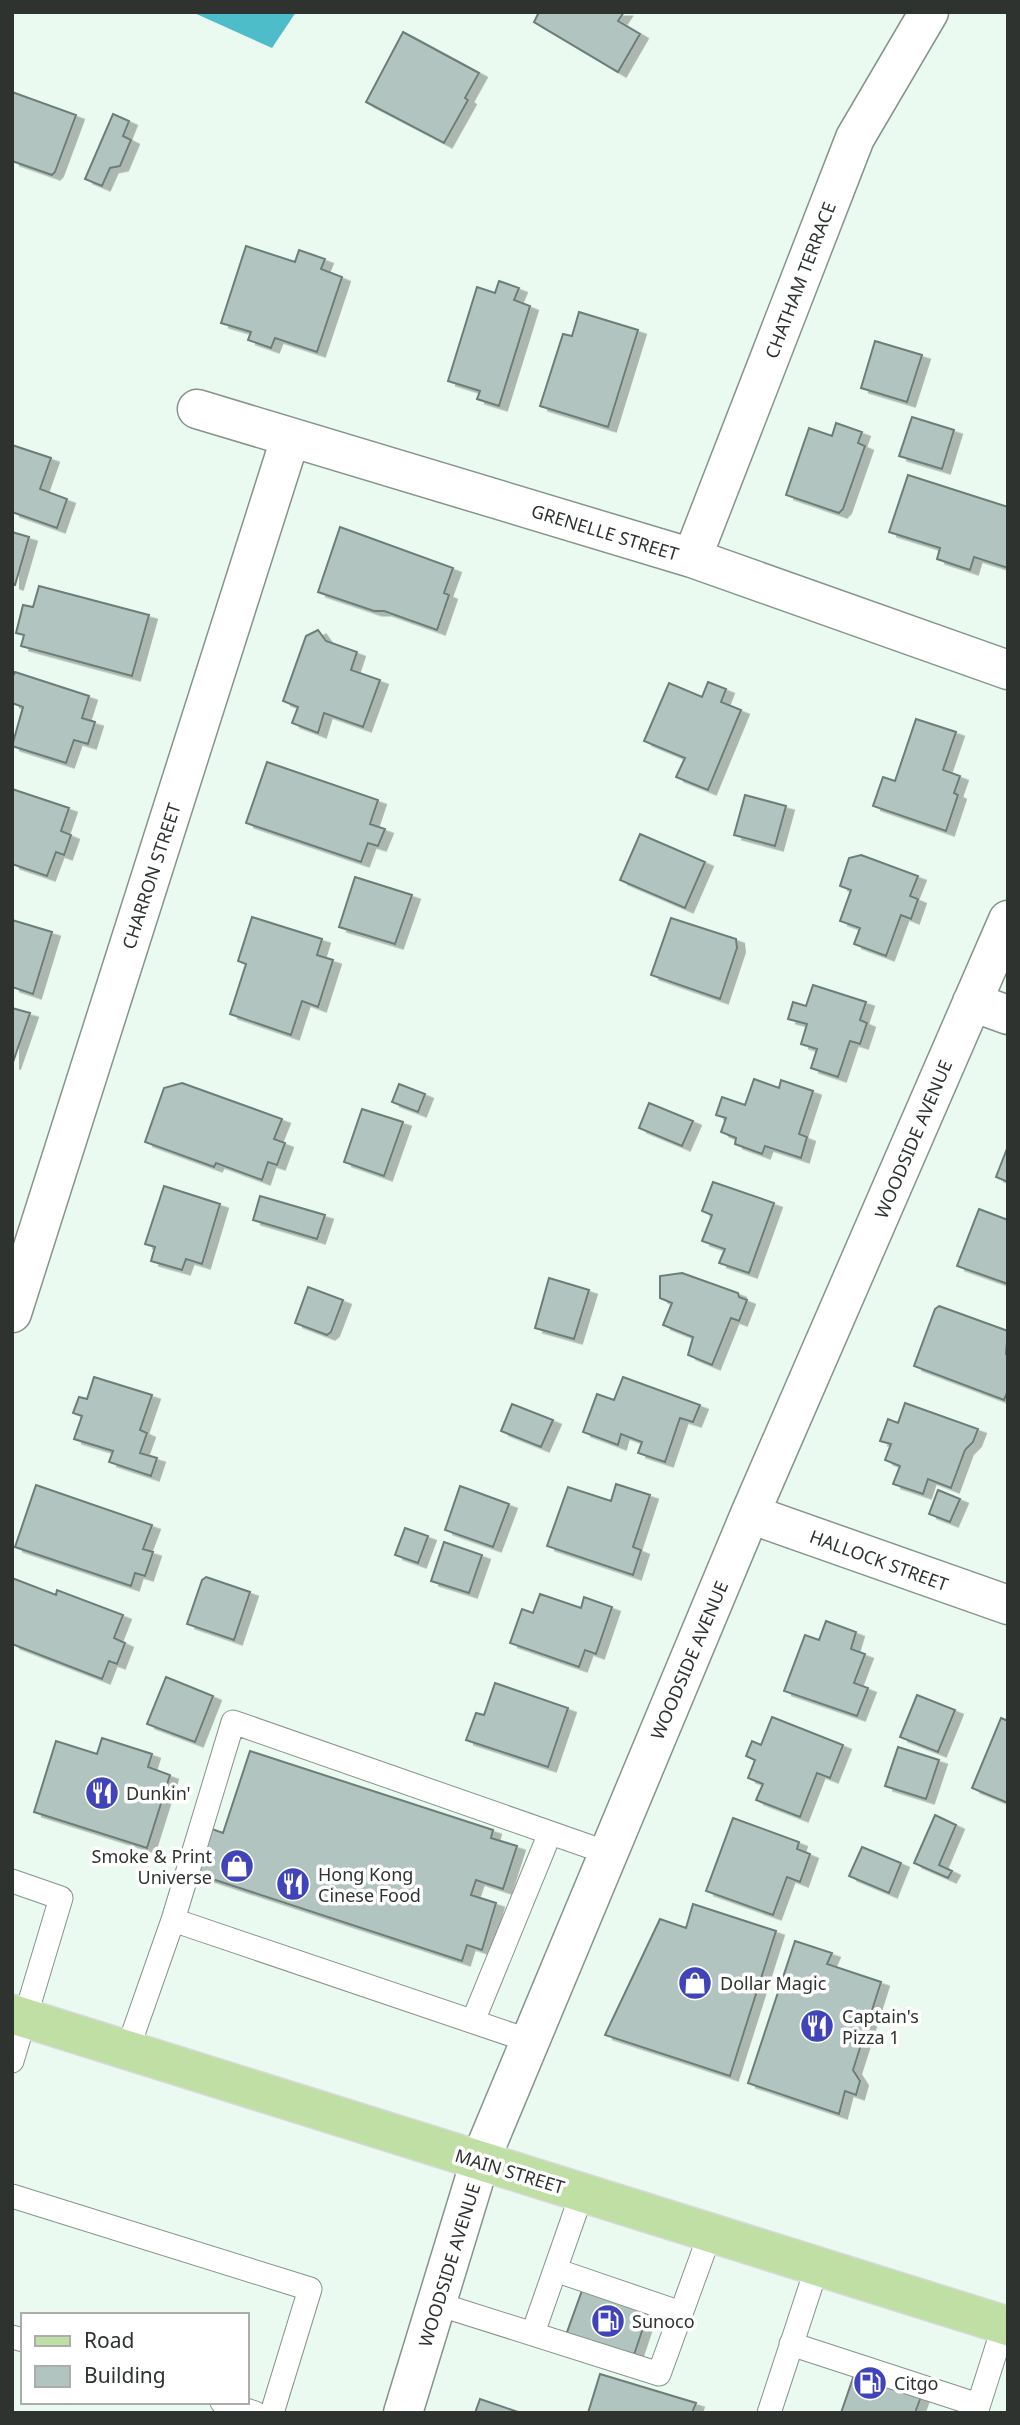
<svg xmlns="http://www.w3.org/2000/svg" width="1020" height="2425" font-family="'Noto Sans',sans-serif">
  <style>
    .water { fill: #4dbdc9 }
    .building { fill: #b2c4c0; stroke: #6d7e7a; stroke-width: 2; filter: url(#shadow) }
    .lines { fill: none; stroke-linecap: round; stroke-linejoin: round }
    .service-casing { stroke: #86948b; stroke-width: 25 }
    .minor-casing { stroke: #86948b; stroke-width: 41 }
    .primary-casing { stroke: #d9dada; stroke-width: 41 }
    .service { stroke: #fff; stroke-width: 23 }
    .minor { stroke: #fff; stroke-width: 38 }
    .primary { stroke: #bfdfa5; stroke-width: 38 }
    .labels { text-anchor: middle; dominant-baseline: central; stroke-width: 7; stroke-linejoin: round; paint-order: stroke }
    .street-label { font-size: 18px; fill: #2e332f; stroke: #fff }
    .poi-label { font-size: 18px; fill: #2e332f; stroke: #fff; text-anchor: start }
  </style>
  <defs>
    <filter id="shadow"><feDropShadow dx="8" dy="4.5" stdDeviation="0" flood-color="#0004"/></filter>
  </defs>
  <rect width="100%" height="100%" fill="#ebfaf0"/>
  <path class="water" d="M192 12H296L272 48Z"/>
  <path class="building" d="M539 12H624L618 21 640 34 618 72 534 22Z
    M403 32 479 73 465 98 468 100 444 143 366 102Z
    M12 92 76 115 55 172 52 175 12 161Z
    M113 114 129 121 123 136 131 140 120 166 110 168 102 186 85 179Z
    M246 246 295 262 299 250 325 259 321 269 342 277 317 352 275 338 271 348 248 340 251 332 221 323Z
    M499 281 519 288 514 300 530 306 499 406 477 399 480 391 448 381 477 287 495 293Z
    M579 312 638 330 608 427 540 406 563 334 572 336Z
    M875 341 922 355 907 402 861 388Z
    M912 417 954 430 942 469 899 456Z
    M836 423 862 432 858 443 865 446 843 509 839 513 786 495 809 428 832 436Z
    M12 445 51 458 40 489 67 499 57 528 12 512Z
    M908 475 1008 507V568L974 557 970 570 937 559 940 548 889 532Z
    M340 527 453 568 444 593 449 595 437 630 384 611H374L318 592Z
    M12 532 29 537 15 585 12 584Z
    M39 586 149 615 132 676 21 646 24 635 16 633 23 605 33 607Z
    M318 630 326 641 357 652 351 670 380 680 363 727 324 713 318 733 292 723 298 707 283 701 306 636Z
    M15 672 89 696 82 718 95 722 88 744 74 740 66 763 12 746 23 707 12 703V678Z
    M708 682 726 689 721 702 741 710 708 790 676 777 685 758 644 741 669 683 702 697Z
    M916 719 956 732 943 770 960 776 954 793 958 795 946 831 873 806 883 777 895 781Z
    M267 762 378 800 370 824 385 829 378 846 368 843 361 862 246 823Z
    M12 789 69 808 61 831 71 835 64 855 56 852 47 876 12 864Z
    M745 795 786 806 775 846 734 835Z
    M640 834 705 862 685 908 620 880Z
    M861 855 918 876 910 896 918 899 911 919 901 915 886 956 854 944 860 928 840 921 851 890 840 886 849 858Z
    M355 877 412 895 395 944 339 927Z
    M252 917 322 939 317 955 333 960 318 1007 302 1001 291 1035 230 1014 246 964 238 961Z
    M671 918 736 939 737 948 720 999 651 975Z
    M12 920 52 932 33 994 12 987Z
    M813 985 866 1002 860 1020 867 1023 860 1044 850 1041 838 1077 811 1068 817 1049 801 1044 807 1024 788 1019 793 1002 806 1006Z
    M12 1008 30 1013 12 1065Z
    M754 1079 779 1088 781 1080 813 1091 799 1134 807 1137 801 1158 765 1146 762 1154 735 1144 736 1138 721 1132 726 1118 716 1115 722 1097 745 1105Z
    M182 1083 282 1119 274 1139 285 1143 277 1165 268 1162 262 1180 216 1163 214 1167 145 1142 164 1088Z
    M399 1084 425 1094 418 1112 392 1102Z
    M649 1103 693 1121 682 1146 639 1128Z
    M362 1109 403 1122 384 1176 344 1162Z
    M1008 1146V1182L996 1177Z
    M713 1182 774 1203 749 1273 719 1263 725 1249 702 1241 712 1215 702 1211Z
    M164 1186 220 1204 202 1264 186 1259 182 1270 151 1261 155 1247 145 1244Z
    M260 1196 325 1215 317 1239 253 1220Z
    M979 1209 1008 1220V1284L957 1266Z
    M682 1273 738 1293 739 1297 747 1300 739 1321 731 1318 712 1365 688 1355 693 1337 663 1325 672 1303 660 1298V1276Z
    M549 1278 589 1290 574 1339 535 1328Z
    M308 1287 343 1300 331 1332 327 1335 295 1323Z
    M939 1306 1008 1331 1006 1354 1008 1355V1390L1004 1400 914 1366 935 1309Z
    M94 1377 152 1395 140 1430 147 1433 140 1453 157 1458 151 1476 109 1462 113 1451 74 1439 82 1416 73 1413 79 1397 87 1399Z
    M623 1377 700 1405 693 1422 680 1418 665 1462 638 1453 642 1442 621 1434 618 1445 583 1432 597 1394 614 1400Z
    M905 1403 978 1429 973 1442 965 1450 951 1488 928 1479 923 1494 893 1484 900 1466 885 1460 891 1444 880 1441 888 1419 898 1423Z
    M512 1404 553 1420 541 1447 501 1431Z
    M616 1484 650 1495 633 1547 641 1550 633 1575 547 1546 568 1487 611 1501Z
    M36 1485 152 1525 143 1549 153 1552 145 1576 135 1573 131 1586 15 1547Z
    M460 1486 509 1504 493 1547 445 1530Z
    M938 1490 960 1499 950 1522 929 1514Z
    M405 1528 428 1536 418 1563 395 1555Z
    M444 1542 482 1555 469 1593 431 1581Z
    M206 1577 250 1592 234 1640 187 1624 202 1580Z
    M12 1578 56 1595 57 1590 123 1615 114 1638 125 1643 117 1664 109 1661 102 1679 12 1644Z
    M540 1594 581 1608 584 1597 612 1607 596 1654 585 1650 579 1667 510 1643 522 1609 533 1613Z
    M826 1621 856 1632 851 1649 865 1654 854 1683 868 1688 857 1716 784 1691 805 1635 819 1640Z
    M166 1677 213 1696 195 1742 147 1724Z
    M495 1683 568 1708 548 1767 466 1740 476 1713 484 1715Z
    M917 1695 955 1710 938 1752 900 1737Z
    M772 1717 843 1745 830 1778 817 1773 800 1817 756 1800 763 1784 748 1778 755 1760 746 1756 752 1741 761 1745Z
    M1001 1718 1008 1721V1803L972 1788Z
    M102 1738 152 1754 148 1767 170 1775 147 1848 34 1812 56 1741 97 1754Z
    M898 1747 939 1760 926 1799 885 1786Z
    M250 1751 493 1830 491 1838 517 1846 503 1889 476 1880 471 1895 496 1903 482 1950 467 1945 462 1961 197 1874 212 1829 223 1833Z
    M935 1815 956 1825 939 1865 952 1871 948 1878 914 1863Z
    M733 1818 799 1842 797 1849 810 1854 800 1882 787 1877 773 1915 706 1891Z
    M862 1847 901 1863 889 1893 849 1876Z
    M693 1904 776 1931 730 2076 605 2035 660 1919 686 1928Z
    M795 1941 832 1953 827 1964 881 1982 853 2070 860 2081 856 2095 845 2091 839 2114 748 2083Z
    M584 2285 650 2307 635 2352 631 2357 566 2335Z
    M855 2372 922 2394 915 2413H841Z
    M600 2374 696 2403 692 2413H588Z
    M480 2399 521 2413H475Z"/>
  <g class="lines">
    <g class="service-casing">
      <path id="service" d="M12 1881 61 1898 12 2061
        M173 1920 233 1722 608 1853
        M473 2021 550 1833
        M127 2051 173 1920 530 2041
        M12 2196 310 2289 272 2413
        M555 2270 681 2313
        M438 2304 659 2374 710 2234
        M533 2333 582 2193
        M12 2337 23 2340
        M791 2344 978 2405
        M222 2402 255 2413
        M769 2413 817 2267
        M976 2413 1004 2325"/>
    </g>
    <g class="minor-casing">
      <path id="minor" d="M197 409 692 558 1008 670
        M692 558 855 138 929 12
        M972 1002 1008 1015
        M12 1313 290 439
        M750 1514 1008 1605
        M403 2413 480 2161 750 1514 1008 920"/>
    </g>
    <g class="primary-casing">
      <path id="primary" d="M12 2014 1008 2326"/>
    </g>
    <use href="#service" class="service"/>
    <use href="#minor" class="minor"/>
    <use href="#primary" class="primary"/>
  </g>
  <defs>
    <g id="restaurant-disc" transform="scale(1.75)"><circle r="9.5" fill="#4143b8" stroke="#fff"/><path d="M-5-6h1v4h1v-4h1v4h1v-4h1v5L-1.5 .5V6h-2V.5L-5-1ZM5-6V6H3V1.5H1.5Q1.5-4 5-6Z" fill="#fff"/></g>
    <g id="shop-disc" transform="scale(1.75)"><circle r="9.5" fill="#4143b8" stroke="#fff"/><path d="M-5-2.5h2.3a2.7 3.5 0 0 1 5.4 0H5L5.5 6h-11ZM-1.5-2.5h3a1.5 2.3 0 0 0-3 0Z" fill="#fff"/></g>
    <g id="fuel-disc" transform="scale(1.75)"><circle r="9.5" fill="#4143b8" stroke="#fff"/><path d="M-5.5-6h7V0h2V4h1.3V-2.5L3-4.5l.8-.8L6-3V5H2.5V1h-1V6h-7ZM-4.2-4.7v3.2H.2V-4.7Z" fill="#fff"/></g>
  </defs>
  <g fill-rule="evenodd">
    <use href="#restaurant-disc" x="102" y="1793"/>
    <use href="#shop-disc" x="237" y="1866"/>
    <use href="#restaurant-disc" x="293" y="1884"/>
    <use href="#shop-disc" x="695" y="1983"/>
    <use href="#restaurant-disc" x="817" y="2026"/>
    <use href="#fuel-disc" x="608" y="2321"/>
    <use href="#fuel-disc" x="870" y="2383"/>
  </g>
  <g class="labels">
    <g class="street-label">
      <text transform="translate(800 280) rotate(-69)">CHATHAM TERRACE</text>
      <text transform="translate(605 532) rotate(17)">GRENELLE STREET</text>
      <text transform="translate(151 876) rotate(-72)">CHARRON STREET</text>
      <text transform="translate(913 1139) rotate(-67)">WOODSIDE AVENUE</text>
      <text transform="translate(879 1560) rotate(20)">HALLOCK STREET</text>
      <text transform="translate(689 1660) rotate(-67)">WOODSIDE AVENUE</text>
      <text transform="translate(510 2171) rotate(17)">MAIN STREET</text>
      <text transform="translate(449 2265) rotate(-73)">WOODSIDE AVENUE</text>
    </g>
    <g class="poi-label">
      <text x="126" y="1793">Dunkin'</text>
      <text x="212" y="1856" text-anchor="end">Smoke &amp; Print<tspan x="212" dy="21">Universe</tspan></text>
      <text x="318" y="1874">Hong Kong<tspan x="318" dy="21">Cinese Food</tspan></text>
      <text x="720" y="1983">Dollar Magic</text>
      <text x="842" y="2016">Captain's<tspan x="842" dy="21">Pizza 1</tspan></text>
      <text x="632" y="2321">Sunoco</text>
      <text x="894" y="2383">Citgo</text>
    </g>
  </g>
  <rect width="1020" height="2425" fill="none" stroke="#2e332f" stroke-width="28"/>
  <rect x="21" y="2313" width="228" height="91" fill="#ffffff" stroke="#abadac" stroke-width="2"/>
  <rect x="35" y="2336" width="35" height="10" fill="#bfdfa5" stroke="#abadac" stroke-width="2"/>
  <text x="84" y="2348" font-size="21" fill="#2e332f">Road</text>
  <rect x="35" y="2366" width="35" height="21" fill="#b2c4c0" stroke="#abadac" stroke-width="2"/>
  <text x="84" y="2383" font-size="21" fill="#2e332f">Building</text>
</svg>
